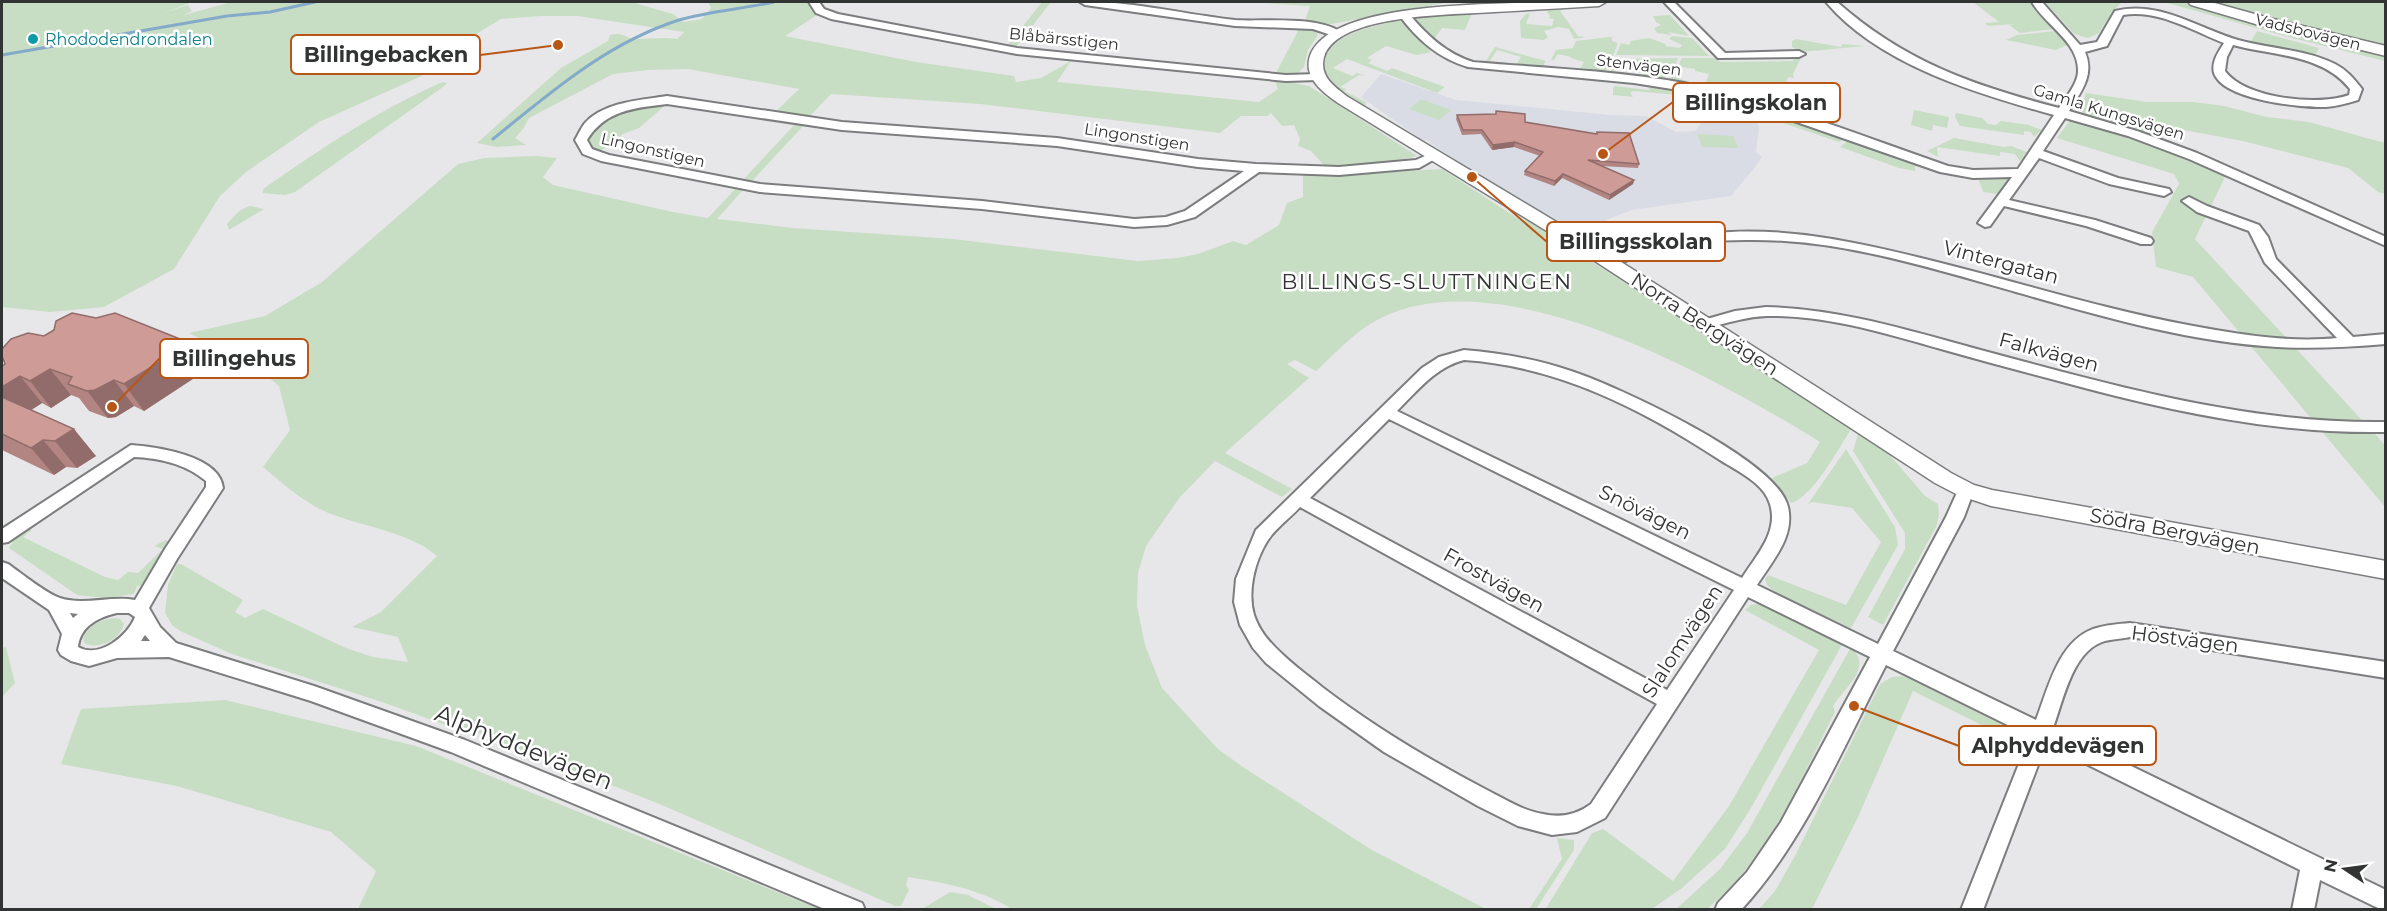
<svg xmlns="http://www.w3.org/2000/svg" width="2387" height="911" font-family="Montserrat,sans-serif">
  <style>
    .built { fill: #dadce5 }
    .green { fill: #c8dec4 }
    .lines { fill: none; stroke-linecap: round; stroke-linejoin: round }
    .stream { stroke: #84aaca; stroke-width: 3 }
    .minor-casing { stroke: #7c7d7e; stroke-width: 4 }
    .tertiary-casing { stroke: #7c7d7e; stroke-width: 3 }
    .secondary-casing { stroke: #7c7d7e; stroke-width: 3 }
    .minor { fill: #fff; fill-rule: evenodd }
    .tertiary { fill: #fff; fill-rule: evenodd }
    .secondary { fill: #fff; fill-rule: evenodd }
    .wall { fill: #b28582 }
    .shaded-wall { fill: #916c6a }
    .building { fill: #cf9b97; stroke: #916c6a; stroke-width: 1.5 }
    .culture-dot { fill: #0f9aa8; stroke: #fff; stroke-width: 2 }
    .labels { text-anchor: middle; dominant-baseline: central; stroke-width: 5; stroke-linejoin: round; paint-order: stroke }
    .far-street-label { font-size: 16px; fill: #323333; stroke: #fff }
    .far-culture-label { font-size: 16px; fill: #0d838f; stroke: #fff; text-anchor: start }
    .street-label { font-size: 20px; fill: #323333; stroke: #fff }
    .neighbourhood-label { font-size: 21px; letter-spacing: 1.5px; fill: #323333; stroke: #fff }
    .near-street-label { font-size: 24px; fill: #323333; stroke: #fff }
    .leader { fill: none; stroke: #b75615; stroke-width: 2 }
    .callout-dot { fill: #b75615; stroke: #fff; stroke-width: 2 }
    .callout { fill: #fff; stroke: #b75615; stroke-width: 2 }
    .callout-label { font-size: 21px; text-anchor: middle; font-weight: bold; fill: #323333 }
  </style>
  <rect width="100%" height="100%" fill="#e7e7e9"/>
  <path class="built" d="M1381 74 1456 100 1610 115 1646 116 1676 132 1695 131 1701 123 1704 104 1755 118 1759 128 1756 152 1762 157 1756 166 1731 196 1632 210 1575 232 1470 170 1428 141 1421 139 1361 97Z"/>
  <path class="green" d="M2 2H193L163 13 188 5 192 11 184 15 228 3 283 2H631L673 14 683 22 702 19 711 8 708 2H810L817 15 785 36 916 62 1014 76 1016 82 1041 78 1071 61 1057 82 1259 102 1278 89 1274 79 1309 86 1417 156 1376 166 1324 165 1311 151 1298 146 1300 139 1294 125 1282 126 1271 113 1267 116H1241L1220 133 980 104 831 94 808 118 774 113 799 89 688 69 648 70 613 74 529 118 523 129 515 138 526 145 497 147 477 143 561 68 608 41 610 35C624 31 625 39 637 39 651 39 663 37 677 39L684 32 577 16H541L501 19 468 39 464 52 453 62 319 122 246 172 220 196 174 269 104 307 50 312 2 307V8L4 7 2 6Z
    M1042 2H1051L1015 48 1007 46Z
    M1248 2H1450L1326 25 1304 23 1310 6Z
    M1973 2H2031L2054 29 2020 33 2009 25 2015 24 1988 26 1985 23 1999 22Z
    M2045 2H2122L2112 12 2099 33 2088 38 2074 34Z
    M2164 2H2181L2385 55V61L2288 37Z
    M2207 2H2385V47Z
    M1548 8H1567L1560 11 1578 36 1586 37 1574 39 1569 29 1558 27 1544 31 1548 37 1544 40 1521 38 1520 21 1526 14 1530 13 1526 24 1552 26 1554 19 1549 18 1550 15 1547 13Z
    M1472 13 1465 30 1442 28 1433 41 1415 21 1421 17Z
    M1670 15 1689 36 1668 32 1672 35 1657 33 1654 28 1661 25 1656 22 1653 16Z
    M1399 21 1405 23 1431 52 1416 55 1386 46 1367 58 1372 60 1368 63 1387 71 1392 68 1445 87 1437 93 1347 59 1333 68 1352 76 1357 73 1366 76 1359 75 1340 87 1346 89 1344 91 1366 102 1365 106C1353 99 1340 92 1331 82 1300 42 1374 24 1399 21Z
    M1299 29 1314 30 1318 35 1308 50 1304 67 1297 74 1276 73Z
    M2055 31 2067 45 2056 50 2006 40 2017 35Z
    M2257 31 2319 48 2314 58 2251 41Z
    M1672 36 1692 38 1709 56 1616 55 1621 43 1629 45 1631 41 1649 38 1666 44 1665 46 1680 48 1682 45 1669 39Z
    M1609 37 1617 38H1612V41L1618 43 1613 56 1602 57 1611 59 1610 61 1601 60 1599 62 1608 65 1605 74 1573 72 1574 68 1580 69 1584 62 1571 58V57L1558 54 1554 60H1551L1556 50 1573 48 1576 41Z
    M1796 39 1841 47 1842 44 1865 46 1801 52 1792 47V41Z
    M1495 47 1546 61 1541 69 1510 67 1512 64 1516 65 1521 57 1497 50 1490 61 1499 63 1497 65 1484 64Z
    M1792 56 1801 58 1793 74 1794 78 1789 77 1786 81 1793 83 1785 82 1777 94 1786 98V101L1778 106 1697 86 1702 82H1706L1709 74 1695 71V69L1682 67 1677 78 1687 81 1685 83 1667 82 1675 73 1682 58H1716L1720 62 1794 61Z
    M1678 58 1673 71 1662 81 1636 78 1639 74H1643L1646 67 1620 59 1614 71 1624 73 1623 75H1609L1616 59Z
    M443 82 447 83 443 87 295 192 285 195 263 193V189C319 150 381 108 443 82Z
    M1615 86 1649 90 1650 86 1691 92 1689 96 1633 91 1630 93 1633 97 1613 95V88Z
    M2086 93 2147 102H2194L2224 106 2267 117 2309 122 2385 143V194L2378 192 2348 168 2243 141 2178 129 2156 137 2081 113Z
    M1421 99 1451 110 1439 120 1409 109Z
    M668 103 639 128 623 134 599 152 593 148 589 140C597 109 641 107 668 103Z
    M1914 110 1949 117 1947 128 1933 125 1932 131 1911 125Z
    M1956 113 1982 118 1988 124 1996 125 2001 121 2029 125 2042 130 2034 137 2031 132 2024 131V135L1960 126 1955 117Z
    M1789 118 1847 138 1839 142 1783 123Z
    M2071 119 2153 144 2226 175 2195 239 2385 445V507L2193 277 2156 267 2152 232 2179 184 2174 174 2057 138Z
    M795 124 804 125 751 182 742 181Z
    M1697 134 1733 136 1738 148 1702 147Z
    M1954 138 2004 147 2011 146 2027 152 2020 161 2015 154 2000 152V156L1937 147 1938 157 1927 151Z
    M1850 139 1916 163 1915 171 1899 168 1840 147Z
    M535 156 557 158 543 177 553 185 673 212 708 218 735 189 743 190 717 219 793 228 953 239 1138 261 1177 258 1198 254 1233 241 1246 245 1279 225 1287 203 1303 197V174H1358L1442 169 1520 220 1529 221 1851 429C1839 448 1813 497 1791 503L1772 478 1807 463 1820 442C1716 378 1505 259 1383 317 1357 329 1337 352 1316 371L1295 360 1287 364 1309 378 1225 453 1292 489 1282 497 1215 461 1180 497 1146 546 1138 573 1137 606 1145 645 1162 688 1218 749 1243 767 1372 850 1486 909H1012C980 889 945 883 908 877L906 885 909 890 901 906H895L657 803 458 725 451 727 382 702 232 654 180 631 172 625 165 613 168 585 177 564H181L243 600 235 612 245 618 263 609 346 648 373 657 408 662 398 637 352 627 381 612 437 556C409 532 365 527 331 514 305 504 283 484 263 467L290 430 279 386 261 371 189 333 265 316 322 282 458 164 484 158Z
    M1978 178H2006L2008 180 1998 194 1983 192Z
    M250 206 264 209 229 230 227 224C234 216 239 209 250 206Z
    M1858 434 1888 453 1925 496 1938 504 1939 514 1937 525 1883 625 1868 617 1905 549V533L1853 451Z
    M1846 449 1895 527 1898 545 1851 628 1776 593 1767 585 1765 579 1768 575 1846 605 1881 542 1852 508 1813 502 1808 504Z
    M28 528 32 530 23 537 105 577 118 580 128 572 138 573 163 549 154 546 166 540 170 542 145 585 137 586 134 594 106 598 77 595 9 548 17 535Z
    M1758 604 1843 643 1751 808 1725 849 1682 888 1652 909 1545 910 1592 833 1603 829 1673 881 1729 806 1819 650 1745 610 1751 605Z
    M116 618 120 619 124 624C120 640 100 649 85 644L83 637C90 624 102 619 116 618Z
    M6 647 15 683 2 697V648Z
    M1851 647C1874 668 1843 689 1833 706L1835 712C1806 769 1779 832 1737 880 1728 891 1717 900 1707 909L1675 910 1720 869 1747 833Z
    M1902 676 1917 681 2017 730 2022 734V745L1913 691 1858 817 1812 909H1759L1775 891 1796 854 1880 684 1892 677Z
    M225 700 416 746 819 909H358L376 871 331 832 177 786 61 764 81 709Z
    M1557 838 1574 840V850L1536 909H1529L1562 859Z
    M950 892 968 895 996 909H922Z"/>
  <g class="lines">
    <path class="stream" d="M2 55 227 16 270 12 315 2
      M493 139C551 92 607 43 679 20 710 11 742 9 774 2"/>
    <g class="minor-casing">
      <path id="minor" d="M809 2H819L824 9 838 14 1017 48 1286 75 1318 74 1324 77 1318 80 1286 81 1017 54 831 19 816 13Z
        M1080 2C1125 0 1188 15 1235 20 1263 22 1321 15 1343 34L1337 37 1313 29 1235 26 1085 5Z
        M1664 2H1674L1725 53 1799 51 1805 54 1799 57 1718 58Z
        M1826 2H1837C1905 62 1972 85 2059 108 2065 98 2078 84 2078 71 2079 42 2044 24 2032 2H2042L2080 45 2097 42 2115 11C2159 0 2197 28 2238 40 2270 49 2305 49 2335 64 2347 70 2354 79 2362 89L2358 100C2348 103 2338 106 2326 107 2302 108 2223 100 2214 73 2211 62 2219 51 2224 43 2193 31 2158 9 2123 15L2107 46 2085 52C2095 75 2081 92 2069 111L2137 131 2197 153 2386 237V246L2189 159 2128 136 2065 118 2043 151 2118 178 2169 189 2171 192 2164 196 2109 184 2039 158 2009 200 2095 220 2151 238 2153 241 2151 244H2141L2086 226 2004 206 1990 226 1985 227 1978 223 2012 177 1973 178 1940 172 1765 111 1710 95 1634 83 1468 67C1438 58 1418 40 1399 15L1404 12 1408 13C1427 35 1445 53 1473 62 1553 69 1636 71 1713 89 1793 108 1870 139 1948 166L1973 170 2018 169 2054 115C1978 94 1879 65 1826 2ZM2233 45C2274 56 2322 54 2350 89L2349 95C2319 106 2245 99 2225 71L2227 57Z
        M667 96 842 122 1057 138 1198 159 1256 164 1339 167 1416 160 1434 152 1440 156 1419 168 1339 175 1259 172 1195 217 1167 225 1134 227 982 209 760 192 601 161 583 154 575 140C578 135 581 128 585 123 604 102 641 100 667 96ZM667 104 842 130 1057 146 1198 167 1244 171 1185 211 1166 217 1134 219 982 201 760 184 609 155 592 149 587 140C605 110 635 108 667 104Z
        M2189 197 2207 206 2259 225 2268 237 2276 259 2353 337 2386 334V344C2349 347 2314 349 2277 347 2189 342 2100 316 2016 292 1928 267 1837 238 1745 240 1717 240 1687 243 1660 250 1642 254 1626 262 1608 266L1601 262 1603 259C1639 246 1675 237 1713 233 1787 226 1862 243 1933 261 2018 282 2102 309 2188 325 2236 334 2288 343 2337 338L2265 263 2249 231 2197 212 2182 201Z
        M1766 307C1843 309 1914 332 1988 352 2119 387 2249 424 2386 422V432C2272 434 2164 410 2055 380 2017 370 1979 360 1941 349 1884 333 1826 315 1767 316 1745 317 1726 323 1705 329L1698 324 1700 321 1735 311Z
        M1464 350C1501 353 1536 359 1571 371 1617 386 1778 460 1788 507 1795 537 1772 561 1757 585L1878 644 1946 517 1960 486H1972L1974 490 1964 517 1893 651 2036 720C2048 689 2058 642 2093 629 2105 625 2118 624 2130 623L2386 662V678L2130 637C2121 639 2110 639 2102 642 2072 653 2063 701 2053 728L2386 890V910L2378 908 2320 880 2314 910H2292L2300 870 2046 744 1983 910H1961L2030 736 1886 665C1843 747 1804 842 1741 910H1715L1718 903 1747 872 1781 822 1870 657 1748 597 1605 818 1577 832 1552 835 1518 826 1478 806 1384 752 1319 706 1266 663 1253 648 1240 625 1234 602 1236 579 1256 530 1422 368 1439 357ZM1464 360C1558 366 1642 409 1720 460 1737 471 1764 483 1770 504 1779 532 1756 556 1742 578L1397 411C1418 390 1436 367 1464 360ZM1389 419 1734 590 1667 690 1310 498ZM1300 507 1657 704 1591 804C1576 815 1561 818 1543 814 1523 811 1503 798 1485 789 1428 759 1373 726 1322 687 1306 674 1288 661 1273 645 1265 637 1258 627 1254 615 1247 591 1255 560 1268 540 1276 528 1290 518 1300 507Z
        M131 445C158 447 220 456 223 488L177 559 149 608 160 627 176 643 314 686 465 740 862 903 865 910H827L451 752 311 701 169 657 117 658 89 666 71 661 61 655 58 650 62 634 49 610 2 578V562L8 564C21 573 47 594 60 598 83 606 112 595 135 600L165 549 206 487V481C186 464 159 458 134 457L8 542 2 543V529ZM70 613 78 614 73 618ZM117 613H129L135 617C128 636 99 659 78 647 80 626 99 617 117 613ZM145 635 150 641H141Z"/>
    </g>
    <g class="tertiary-casing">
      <path id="tertiary" d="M1534 2H1606L1599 6C1564 8 1529 10 1494 12 1456 15 1337 13 1324 57 1319 77 1335 87 1348 97L1593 244 1951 473 1974 485 1992 490 2386 561V579L1991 506 1958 495 1935 483 1581 252 1338 103C1322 92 1303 77 1310 56 1329 2 1485 5 1534 2Z"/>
    </g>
    <g class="secondary-casing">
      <path id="secondary" d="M2188 2H2211L2269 18 2386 46V56L2259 25 2191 5Z"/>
    </g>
    <use href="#minor" class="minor"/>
    <use href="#tertiary" class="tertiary"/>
    <use href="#secondary" class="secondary"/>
  </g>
  <path class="wall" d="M1457 115 1525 122 1596 134 1597 132 1639 164 1638 168 1601 166 1634 180 1633 184 1609 200 1562 178 1554 186 1524 175 1525 171 1540 156 1514 147 1492 150 1481 134 1462 135 1456 119Z
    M44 336 190 343 208 369 144 411 134 406 116 417 108 418 89 411 79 398 71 395 51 408 42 403 31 410 96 456 77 468 66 467 54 475 2 450V366Z"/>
  <path class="shaded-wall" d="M1515 142 1514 147 1492 150 1493 145Z
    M1563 174 1562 178 1554 186 1555 181Z
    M1634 180 1633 184 1609 200 1610 195Z
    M190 343 208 369 144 411 124 384Z
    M50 369 71 395 51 408 30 381Z
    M20 376 42 403 16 420 2 403V387Z
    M114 380 134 406 116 417 108 418 87 391Z
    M74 429 96 456 77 468 55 441Z
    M43 440 66 467 54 475 31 448Z"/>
  <path class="building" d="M1496 111 1525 114V122L1597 134V132L1629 133 1639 164 1588 160 1634 180 1610 195 1563 174 1555 181 1525 171 1543 152 1515 142 1493 145 1482 130H1463L1457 115 1496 114Z
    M72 313 96 318 115 313 190 343 124 384 114 380 95 390 87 391 68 384 72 377 50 369 30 381 20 376 2 387V366L5 364 2 356V349L11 339 28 333 44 336 54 330 56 321Z
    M2 397 74 429 55 441 43 440 31 448 2 434Z"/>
  <circle class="culture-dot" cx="33" cy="39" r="6"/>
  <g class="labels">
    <g class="far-street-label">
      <text transform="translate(2308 32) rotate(14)">Vadsbovägen</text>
      <text transform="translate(1064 39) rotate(6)">Blåbärsstigen</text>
      <text transform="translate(1639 65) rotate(7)">Stenvägen</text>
      <text transform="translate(2109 112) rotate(17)">Gamla Kungsvägen</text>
      <text transform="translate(1137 137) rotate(9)">Lingonstigen</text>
      <text transform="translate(653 150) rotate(13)">Lingonstigen</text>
    </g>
    <g class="far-culture-label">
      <text x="45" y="39">Rhododendrondalen</text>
    </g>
    <g class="street-label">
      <text transform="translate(2001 262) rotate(15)">Vintergatan</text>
      <text transform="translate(1705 324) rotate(33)">Norra Bergvägen</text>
      <text transform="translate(2049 352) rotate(15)">Falkvägen</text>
      <text transform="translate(1645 512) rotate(26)">Snövägen</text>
      <text transform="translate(2175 531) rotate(11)">Södra Bergvägen</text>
      <text transform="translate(1494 580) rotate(29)">Frostvägen</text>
      <text transform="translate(2185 639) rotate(7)">Höstvägen</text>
      <text transform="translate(1682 641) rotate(-57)">Slalomvägen</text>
    </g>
    <g class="neighbourhood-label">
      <text x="1427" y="281">BILLINGS-SLUTTNINGEN</text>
    </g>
    <g class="near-street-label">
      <text transform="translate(524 747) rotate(22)">Alphyddevägen</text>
    </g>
  </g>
  <path class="leader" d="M558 45L480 55M1603 154L1673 102M1472 177L1547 242M112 407L160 358M1854 706L1959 746"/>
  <g class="callout-dot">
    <circle cx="558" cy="45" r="6"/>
    <circle cx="1603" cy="154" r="6"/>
    <circle cx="1472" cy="177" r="6"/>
    <circle cx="112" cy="407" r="6"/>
    <circle cx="1854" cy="706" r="6"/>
  </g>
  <g class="callout">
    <rect x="291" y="35" width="189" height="39" rx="6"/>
    <rect x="1673" y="83" width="167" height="39" rx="6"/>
    <rect x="1547" y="222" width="178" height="39" rx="6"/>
    <rect x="160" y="339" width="148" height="39" rx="6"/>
    <rect x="1959" y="726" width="197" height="39" rx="6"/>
  </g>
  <g class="callout-label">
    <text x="386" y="62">Billingebacken</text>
    <text x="1756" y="110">Billingskolan</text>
    <text x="1636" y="249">Billingsskolan</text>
    <text x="234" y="366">Billingehus</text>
    <text x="2058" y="753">Alphyddevägen</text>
  </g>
  <rect width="2387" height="911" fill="none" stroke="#323333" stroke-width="6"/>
  <g transform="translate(2345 869) rotate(283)" stroke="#ffffff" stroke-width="4.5" paint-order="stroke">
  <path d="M0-4.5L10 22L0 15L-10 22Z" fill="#323333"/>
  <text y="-9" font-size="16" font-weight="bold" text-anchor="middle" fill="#323333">N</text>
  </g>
</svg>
